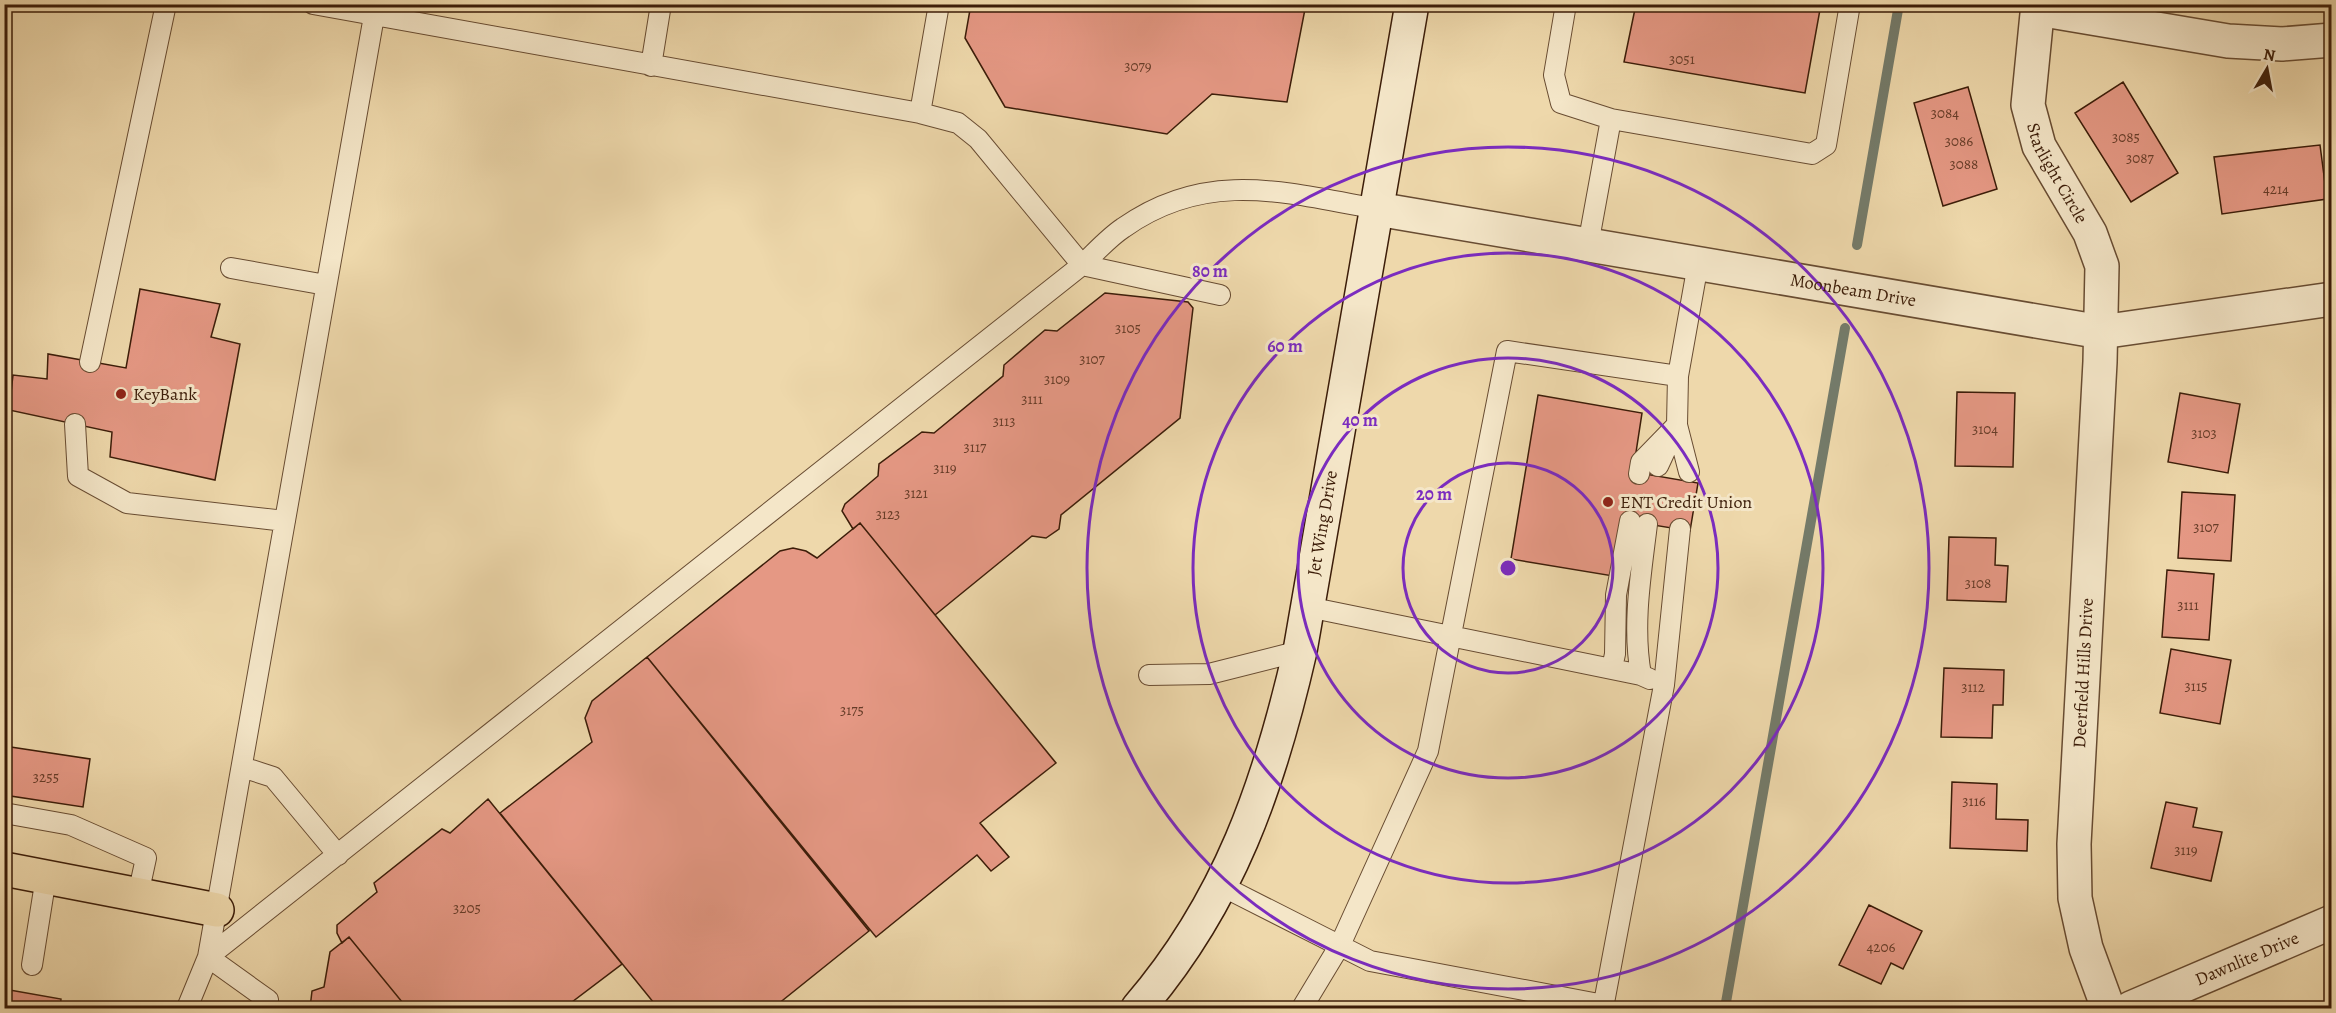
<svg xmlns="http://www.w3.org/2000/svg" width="2336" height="1013" font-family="Alegreya,serif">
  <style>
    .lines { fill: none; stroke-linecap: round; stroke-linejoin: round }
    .stream { stroke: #747b6a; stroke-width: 10 }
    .building { fill: #e59884; stroke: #3c1d09; stroke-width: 1.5 }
    .lane-casing { stroke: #684c32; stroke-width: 22 }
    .street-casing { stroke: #684c32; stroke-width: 36 }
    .secondary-casing { stroke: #3c1d09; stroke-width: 36 }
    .highway-casing { stroke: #3c1d09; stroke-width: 36 }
    .lane { stroke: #f4e6c8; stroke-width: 20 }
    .street { stroke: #f4e6c8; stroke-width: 33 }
    .secondary { stroke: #f4e6c8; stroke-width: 33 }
    .highway { stroke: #eed8ab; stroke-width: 33 }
    .ring { fill: none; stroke: #7b2cbf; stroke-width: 3 }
    .poi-dot { fill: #8f2418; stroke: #f4e6c8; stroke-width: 2 }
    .labels { text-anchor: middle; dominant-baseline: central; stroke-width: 6; stroke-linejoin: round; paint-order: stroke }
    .number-label { font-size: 15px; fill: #663c28 }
    .street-label { font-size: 18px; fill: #3c1d09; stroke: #f4e6c8 }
    .poi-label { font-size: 18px; fill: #3c1d09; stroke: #f4e6c8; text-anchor: start }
    .centre { fill: #7b2cbf; stroke: #f4e6c8; stroke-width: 3 }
    .ring-label { font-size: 18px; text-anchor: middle; font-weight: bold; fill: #7b2cbf; stroke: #f4e6c8; stroke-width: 6; stroke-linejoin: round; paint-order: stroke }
  </style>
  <rect width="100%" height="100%" fill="#eed8ab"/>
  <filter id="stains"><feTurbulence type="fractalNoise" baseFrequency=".00333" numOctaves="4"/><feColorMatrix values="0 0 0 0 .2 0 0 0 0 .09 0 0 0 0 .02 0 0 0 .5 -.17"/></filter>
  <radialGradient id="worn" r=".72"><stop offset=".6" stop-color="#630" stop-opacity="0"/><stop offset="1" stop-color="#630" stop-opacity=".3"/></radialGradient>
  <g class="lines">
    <path class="stream" d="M1857 245 1899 4
      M1725 1008 1845 328"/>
  </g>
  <path class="building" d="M971 4H1306L1287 102 1212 94 1167 134 1005 107 965 38Z
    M1636 4H1821L1805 93 1624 62Z
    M2123 82 2178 173 2131 202 2075 113Z
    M1968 87 1997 189 1943 206 1914 103Z
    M2320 145 2327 199 2222 214 2214 157Z
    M140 289 220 304 211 337 240 344 215 480 110 457 112 432 9 410 13 375 47 379 48 354 126 368Z
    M1105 293 1188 302 1193 308 1180 418 1061 515 1059 529 1046 538 1032 536 935 615 860 523 853 529 842 511 845 504 878 476 879 464 922 432 934 433 1003 376 1004 365 1045 330 1057 331Z
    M1957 392 2015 393 2013 467 1955 466Z
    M2180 393 2240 404 2228 473 2168 462Z
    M1538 395 1642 413 1633 472 1698 483 1690 531 1629 521 1619 577 1511 559Z
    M2182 492 2235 495 2231 561 2178 558Z
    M860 523 1056 763 980 823 1009 857 991 871 977 855 876 937 647 657 780 551 793 548 806 551 817 558Z
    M1949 537 1996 538 1995 565 2008 566 2006 602 1947 600Z
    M2167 570 2214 574 2209 640 2162 637Z
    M2171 649 2231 660 2220 724 2160 713Z
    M647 657 869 931 773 1008H677L673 1003 666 1008H658L500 813 592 742 585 718 592 701Z
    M1944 668 2004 670 2003 705H1993L1992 738 1941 737Z
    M4 746 90 759 83 807 4 795Z
    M1952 782 1997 784 1996 819 2028 820 2027 851 1950 848Z
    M488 799 622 964 564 1008H407L349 937 342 943 337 933V925L377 892 374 883 442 829 450 833Z
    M2166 802 2197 808 2193 827 2222 832 2211 881 2151 868Z
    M1869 905 1922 931 1903 969 1891 963 1881 984 1839 965Z
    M349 937 407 1008H310L312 991 324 987 330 952Z
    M4 989 61 999 60 1008H4Z
    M2332 999V1008H2307Z"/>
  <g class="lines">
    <g class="lane-casing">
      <path id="lane" d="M313 4 920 113 958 123 978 139 1082 265 1220 295
        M1566 4 1554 75 1561 103 1611 119 1588 245
        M651 66 661 4
        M920 113 939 4
        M1611 119 1812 154 1826 145 1850 4
        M231 268 326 285
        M90 362 166 4
        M1678 376 1698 264
        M75 424 78 476 127 503 285 521
        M1658 466 1671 438
        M1639 474 1641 462 1677 425
        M1647 524C1641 574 1632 625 1641 675L1650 679
        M1308 607 1641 675
        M1612 668 1615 654 1616 595 1630 521
        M1149 675 1209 674 1300 651
        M242 767 273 777 338 855
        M4 813 71 825 146 858 138 895
        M1220 885 1370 961 1604 1005
        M32 965 46 877
        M268 1000 208 957 374 16
        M187 1008 208 957 1082 265C1095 253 1108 238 1123 228 1206 169 1284 192 1377 209
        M1302 1008 1340 945 1428 751 1507 351 1678 376 1677 425 1689 472
        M1603 1008 1664 685 1680 529"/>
    </g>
    <g class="street-casing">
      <g id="street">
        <path id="s1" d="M2038 4 2028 105 2039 146 2090 233 2102 266 2100 362 2074 844 2075 898 2086 948 2108 1008"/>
        <path d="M2038 9 2228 41 2282 44 2332 40"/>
        <path id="s2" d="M1377 209 2101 332 2332 299"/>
        <path id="s3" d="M2131 1008 2332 922"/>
      </g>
    </g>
    <g class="secondary-casing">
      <g id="secondary">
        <path id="s4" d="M1138 1008C1229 902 1269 786 1300 651L1412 4"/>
      </g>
    </g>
    <g class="highway-casing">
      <path id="highway" d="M4 869 217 910"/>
    </g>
    <use href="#lane" class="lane"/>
    <use href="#street" class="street"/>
    <use href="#secondary" class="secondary"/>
    <use href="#highway" class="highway"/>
  </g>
  <g class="ring">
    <circle cx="1508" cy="568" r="105"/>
    <circle cx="1508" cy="568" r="210"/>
    <circle cx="1508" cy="568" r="315"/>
    <circle cx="1508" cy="568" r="421"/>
  </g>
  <g class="poi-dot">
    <circle cx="121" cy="394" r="6"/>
    <circle cx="1608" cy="502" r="6"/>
  </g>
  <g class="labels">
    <g class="number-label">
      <text x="1682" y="59">3051</text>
      <text x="1138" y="66">3079</text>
      <text x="1945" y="113">3084</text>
      <text x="2126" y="137">3085</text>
      <text x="1959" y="141">3086</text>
      <text x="2140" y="158">3087</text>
      <text x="1964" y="164">3088</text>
      <text x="2276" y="189">4214</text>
      <text x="1128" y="328">3105</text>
      <text x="1092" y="359">3107</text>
      <text x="1057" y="379">3109</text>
      <text x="1032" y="399">3111</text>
      <text x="1004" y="421">3113</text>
      <text x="1985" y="429">3104</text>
      <text x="2204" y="433">3103</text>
      <text x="975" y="447">3117</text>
      <text x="945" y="468">3119</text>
      <text x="916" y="493">3121</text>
      <text x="888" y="514">3123</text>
      <text x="2206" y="527">3107</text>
      <text x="1978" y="583">3108</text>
      <text x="2188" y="605">3111</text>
      <text x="2196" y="686">3115</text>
      <text x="1973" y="687">3112</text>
      <text x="852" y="710">3175</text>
      <text x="46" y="777">3255</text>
      <text x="1974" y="801">3116</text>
      <text x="2186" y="850">3119</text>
      <text x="467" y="908">3205</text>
      <text x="1881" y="947">4206</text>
    </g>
    <g class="street-label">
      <text stroke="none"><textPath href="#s1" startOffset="176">Starlight Circle</textPath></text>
      <text stroke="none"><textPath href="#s2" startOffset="483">Moonbeam Drive</textPath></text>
      <text stroke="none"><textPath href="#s4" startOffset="526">Jet Wing Drive</textPath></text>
      <text transform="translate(2083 673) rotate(-87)">Deerfield Hills Drive</text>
      <text stroke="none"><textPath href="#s3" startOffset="126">Dawnlite Drive</textPath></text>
    </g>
    <g class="poi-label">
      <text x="133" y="394">KeyBank</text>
      <text x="1620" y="502">ENT Credit Union</text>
    </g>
  </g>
  <circle cx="1508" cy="568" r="9" class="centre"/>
  <g class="ring-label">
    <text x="1210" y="277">80 m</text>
    <text x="1285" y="352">60 m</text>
    <text x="1360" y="426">40 m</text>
    <text x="1434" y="500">20 m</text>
  </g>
  <rect width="2336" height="1013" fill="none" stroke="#eed8ab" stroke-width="24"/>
  <rect x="6" y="6" width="2324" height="1001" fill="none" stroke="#3c1d09" stroke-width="3"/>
  <rect x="12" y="12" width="2312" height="989" fill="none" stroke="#3c1d09" stroke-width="1.5"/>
  <g transform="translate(2267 69) rotate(10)" stroke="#f4e6c8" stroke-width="4.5" paint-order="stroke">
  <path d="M0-4.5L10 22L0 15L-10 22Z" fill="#3c1d09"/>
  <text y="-9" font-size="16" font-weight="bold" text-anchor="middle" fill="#3c1d09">N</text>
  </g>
  <rect width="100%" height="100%" filter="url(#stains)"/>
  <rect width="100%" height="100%" fill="url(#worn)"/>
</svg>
